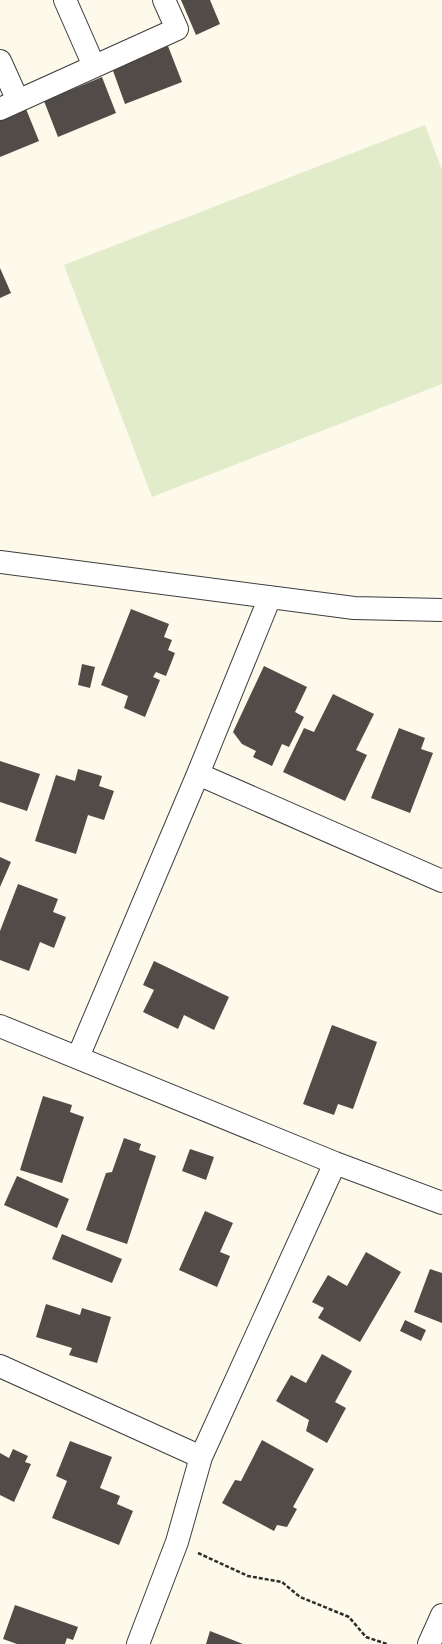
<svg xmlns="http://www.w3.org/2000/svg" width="442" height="1644" font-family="'Source Serif 4',serif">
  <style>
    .pitch { fill: #e2ecca }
    .building { fill: #524c49 }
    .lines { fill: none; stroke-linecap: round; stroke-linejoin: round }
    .minor-casing { stroke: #3e3e3e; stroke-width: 24 }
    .path { stroke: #2d2d2d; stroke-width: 2.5; stroke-dasharray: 4 2; stroke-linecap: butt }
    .minor { stroke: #fff; stroke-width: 22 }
  </style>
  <rect width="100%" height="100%" fill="#fdf9eb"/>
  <path class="pitch" d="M425 125 442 170V384L152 497 64 265Z"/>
  <path class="building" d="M181 0H210L220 24 196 35Z
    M168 46 182 82 125 104 112 68Z
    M102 77 116 113 58 137 44 101Z
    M26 109 39 141 0 157V119Z
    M0 268 11 293 0 298Z
    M131 609 169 624 164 637 172 640 168 650 175 653 166 676 156 672 153 677 160 680 145 717 124 708 128 696 101 685Z
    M82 664 95 667 90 688 78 685Z
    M264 666 307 687 295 712 304 717 289 747 282 744 272 766 253 757 256 751 242 744 233 732Z
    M333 694 374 714 356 750 367 755 345 801 283 772 304 728 314 732Z
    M399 728 425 738 421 749 433 753 410 813 371 798Z
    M0 761 40 774 27 811 0 802Z
    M78 769 102 776 99 786 114 791 104 820 88 815 76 854 35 841 56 775 75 781Z
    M0 857 11 862 0 887Z
    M18 884 58 899 53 912 66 917 54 948 40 942 29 971 0 960V931Z
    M154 961 229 997 214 1030 184 1015 178 1029 143 1012 154 990 143 985Z
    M332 1025 377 1042 353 1109 338 1104 334 1115 303 1104Z
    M43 1096 72 1105 70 1112 84 1117 62 1183 20 1170Z
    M124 1138 141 1144 139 1150 156 1156 127 1244 86 1230 106 1173 112 1172Z
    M190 1149 214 1157 206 1180 182 1171Z
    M17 1176 69 1199 57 1228 4 1205Z
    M205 1211 233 1223 220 1252 230 1256 217 1287 179 1270Z
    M62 1234 122 1259 112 1283 52 1259Z
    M366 1252 401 1272 360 1342 318 1318 324 1308 312 1302 328 1275 347 1286Z
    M430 1269 442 1273V1323L414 1312Z
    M46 1304 80 1315 82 1308 111 1317 97 1363 69 1355 72 1348 36 1337Z
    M405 1320 426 1330 421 1341 400 1331Z
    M322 1354 352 1371 335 1402 346 1408 327 1443 306 1431 309 1420 276 1401 291 1375 306 1383Z
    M262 1440 314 1469 293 1507 297 1509 287 1527 277 1525 274 1531 222 1503 235 1480 241 1481Z
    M70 1441 112 1457 100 1488 120 1496 117 1504 133 1511 119 1545 52 1518 67 1481 56 1476Z
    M13 1449 28 1456 25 1462 31 1464 14 1502 0 1495V1453L9 1458Z
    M15 1605 78 1627 73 1640 67 1638 65 1644H17L3 1639Z
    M210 1631 243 1644H206Z"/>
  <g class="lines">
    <g class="minor-casing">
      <path id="minor" d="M65 0 94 66
        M0 61 18 101
        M0 109 177 29 164 0
        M0 562 354 608 442 610
        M198 774 442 881
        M0 1026 335 1163 442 1203
        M78 1057 198 774 270 597
        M0 1366 201 1457
        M138 1644 177 1542 201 1457 335 1163
        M429 1644 442 1615"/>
    </g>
    <path class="path" d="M198 1553 248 1576 282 1582 300 1597 349 1617 366 1637 387 1644"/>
    <use href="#minor" class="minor"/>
  </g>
</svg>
